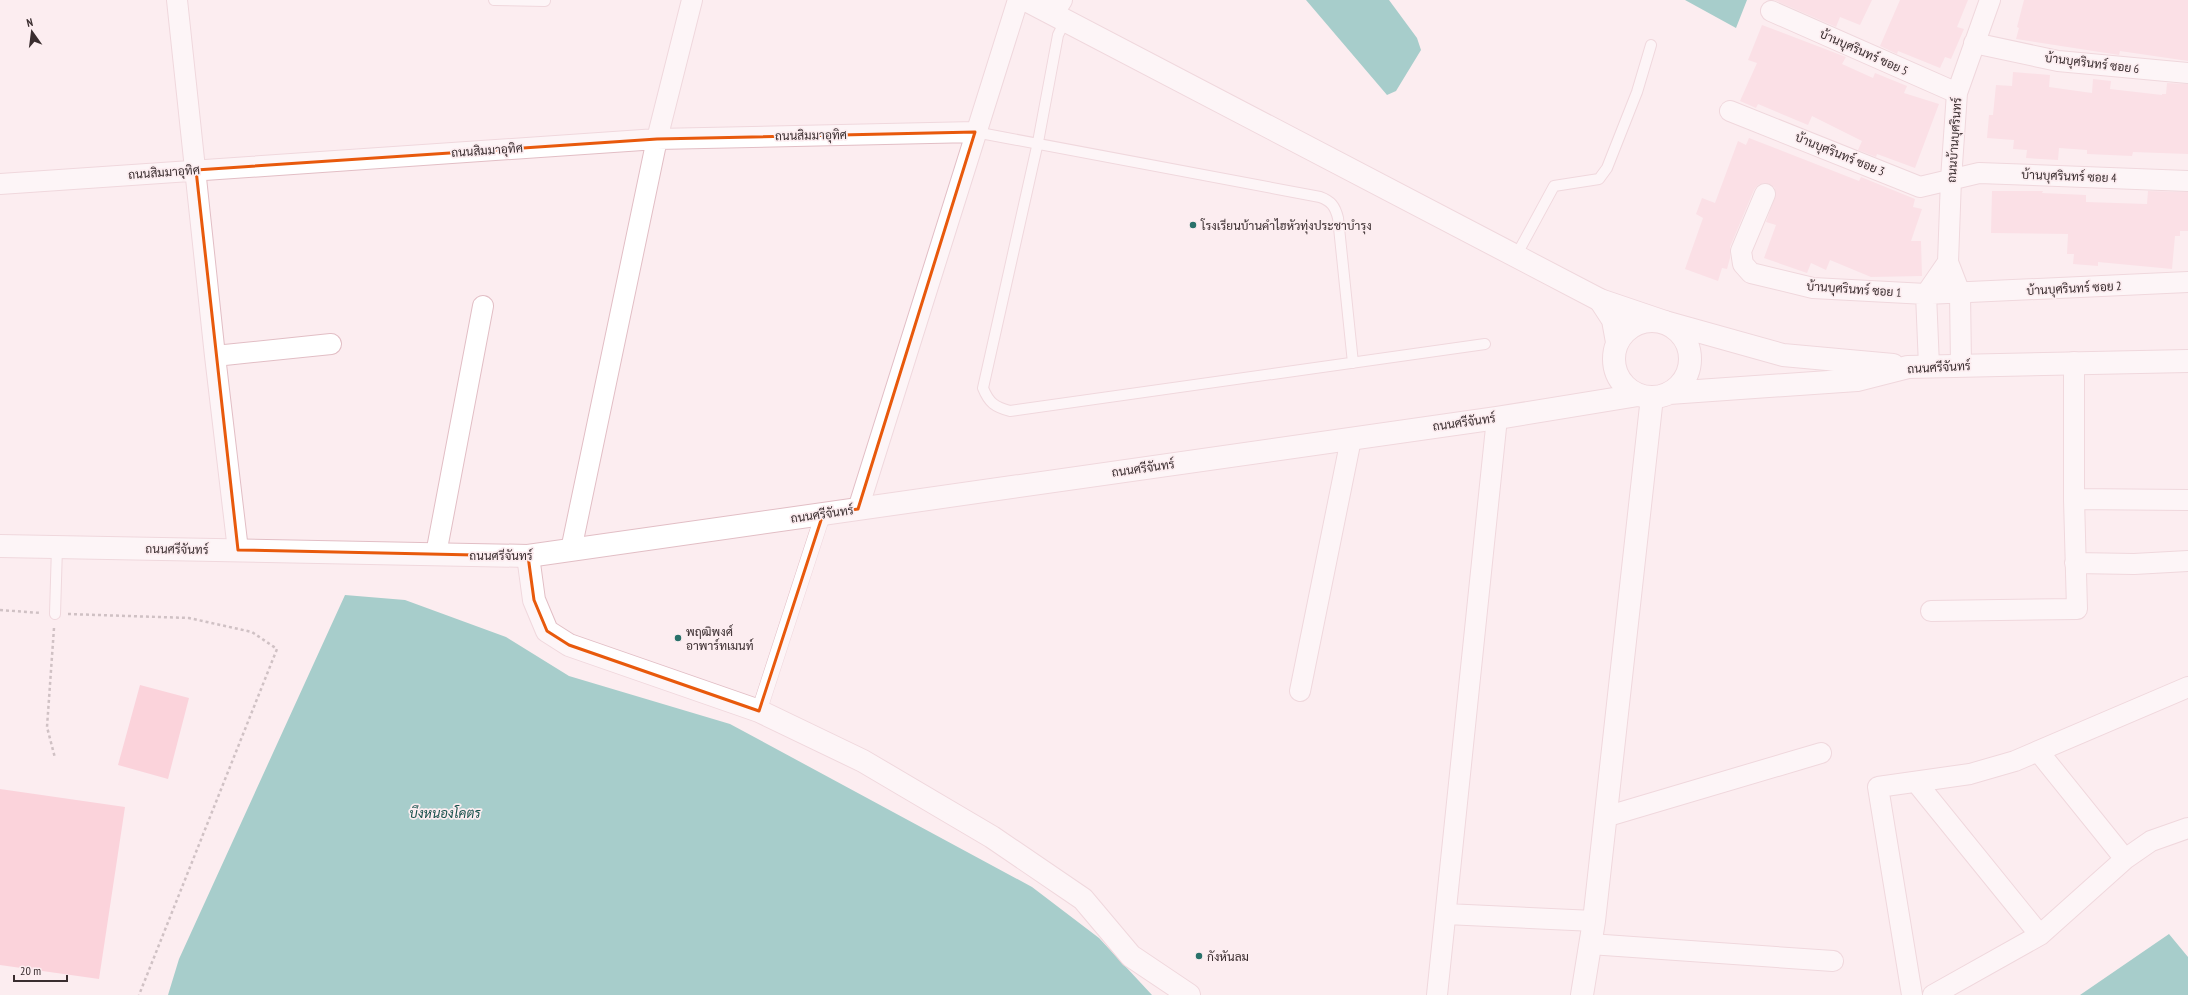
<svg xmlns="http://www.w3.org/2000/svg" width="2188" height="995" font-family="'PT Sans Narrow',Sarabun,sans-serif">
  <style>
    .green { fill: #fab4c2 }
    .water { fill: #42a79d }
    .building { fill: #fad1d9 }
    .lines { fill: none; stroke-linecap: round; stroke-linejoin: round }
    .service-casing { stroke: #e2bec5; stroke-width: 12 }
    .pedestrian-casing { stroke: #e2bec5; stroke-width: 16 }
    .minor-casing { stroke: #e2bec5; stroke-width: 22 }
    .tertiary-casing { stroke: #e2bec5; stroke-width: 24 }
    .secondary-casing { stroke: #e2bec5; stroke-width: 24 }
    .path { stroke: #9b8d8f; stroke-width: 2.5; stroke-dasharray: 3 3; stroke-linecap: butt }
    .service { stroke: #fff; stroke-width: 10 }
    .pedestrian { stroke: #fff; stroke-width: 15 }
    .minor { stroke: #fff; stroke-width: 20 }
    .tertiary { stroke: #fff; stroke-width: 22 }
    .secondary { stroke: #fff; stroke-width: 22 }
    .marked { fill: none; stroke: #e8590c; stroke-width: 3; stroke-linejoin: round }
    .poi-dot { fill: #29716a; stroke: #fcedf0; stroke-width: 1.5 }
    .labels { text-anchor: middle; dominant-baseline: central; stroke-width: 3.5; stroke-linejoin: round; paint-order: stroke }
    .street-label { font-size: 12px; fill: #3a2d2f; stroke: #fcedf0 }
    .poi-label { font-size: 12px; fill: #3a2d2f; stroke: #fcedf0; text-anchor: start }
    .water-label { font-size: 13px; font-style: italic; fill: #154f4a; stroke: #fcedf0 }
  </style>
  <rect width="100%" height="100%" fill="#fcedf0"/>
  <path class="green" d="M140 685 189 698 168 779 118 765Z
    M0 789 125 807 99 979 0 965Z"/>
  <path class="water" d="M1306 0H1389L1417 38 1421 50 1396 91 1387 95Z
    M1685 0H1747L1736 28Z
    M345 595 405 600 506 637 569 676 730 724 1032 887 1099 938 1152 995H168L179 959Z
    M2169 934 2188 957V995H2080Z"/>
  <path class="building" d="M1774 0H1773H1872L1860 25 1840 17 1836 27Z
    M1900 0H1968L1957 27 1964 29 1951 59 1945 57 1940 68 1898 51 1897 54 1880 46Z
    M2024 0H2188V61L2120 51 2119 55 2016 39 2019 28 2017 27Z
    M1762 25 1846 57 1842 64 1873 78 1875 73 1907 86 1904 93 1939 104 1915 168 1877 154 1876 157 1858 150 1862 141 1812 116 1808 125 1758 104 1756 108 1740 101 1757 63 1748 60Z
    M2013 72 2050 75 2049 87 2092 93 2093 79 2111 81 2110 89 2162 95V94H2166L2167 83 2188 84V154L2133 152 2132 156 2087 154V150L2059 148 2058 160 2026 158 2027 150 2013 149 2014 140 1987 138 1989 115H1993L1996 85 2012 86Z
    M1749 138 1859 181 1861 177 1915 199 1913 207 1922 209 1911 241H1921L1922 276 1871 277 1830 260 1826 270 1811 263 1807 273 1764 258 1776 225 1766 222 1776 193 1774 187 1764 183 1758 185 1754 190 1730 247V258L1727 269 1722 268 1718 281 1685 269 1703 218 1696 214 1702 198 1715 203 1738 141 1746 145Z
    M1992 191H2043L2042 193 2086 195V202L2147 204 2148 191 2188 192V231H2180V236H2175L2172 269 2098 262V266L2073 264 2074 254H2067L2068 234 1991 233Z"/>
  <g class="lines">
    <g class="service-casing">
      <path id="service" d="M494 0 545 1
        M1065 21 1058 35 1038 142 983 388C989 403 995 407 1010 411L1485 344
        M975 132 1320 197C1331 201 1335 206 1338 218L1353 363
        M1516 256 1554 186 1599 179 1607 168 1637 92 1651 45
        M55 614 57 547"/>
    </g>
    <g class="pedestrian-casing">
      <path id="pedestrian" d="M759 711 823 514"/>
    </g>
    <g class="minor-casing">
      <path id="minor" d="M177 0 215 356 238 550
        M1771 11 1957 93
        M1053 14 1062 0
        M1974 43 2058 61 2188 73
        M1730 111 1920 187 1979 173 2188 181
        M0 184 657 139 975 132
        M1765 194 1741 251 1743 264 1751 273 1813 288 1926 294 2188 282
        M215 356 331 344
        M1961 365 1960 293 1948 262 1951 179 1957 93 1990 0
        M1929 366 1926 294 1948 262
        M2074 499 2188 500
        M858 509 1018 0
        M571 550 657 139 692 0
        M436 554 483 306
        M2075 563 2134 564 2188 561
        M1931 611 2077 609 2074 499V362
        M1300 691 1351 439
        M2038 751 2125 859
        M1916 782 2040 935
        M1605 817 1821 753
        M1446 914 1594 921
        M1590 944 1833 961
        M1437 995 1497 418
        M1912 995 1878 787 1970 774 2015 761 2188 687
        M1933 995 2040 935 2125 859 2151 841 2188 828"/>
    </g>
    <g class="tertiary-casing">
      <path id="tertiary" d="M1026 0 1600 300 1665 322
        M528 556 534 600 547 631 569 645 759 711 863 761 992 837 1083 899 1131 956 1189 995
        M1582 995 1594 921 1652 397"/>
    </g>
    <g class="secondary-casing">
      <path id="secondary" d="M1600 300 1613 320 1617 342
        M1614 359a38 38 0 1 1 76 0a38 38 0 1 1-76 0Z
        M1665 322 1783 355 1893 365
        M1669 393 1857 380 1908 367 2188 361
        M0 546 528 556 1497 418 1638 395"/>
    </g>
    <path class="path" d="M0 610 41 613
      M68 614 189 618 252 632 277 649 139 995
      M54 628 47 727 55 758"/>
    <use href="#service" class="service"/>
    <use href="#pedestrian" class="pedestrian"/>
    <use href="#minor" class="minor"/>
    <use href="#tertiary" class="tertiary"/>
    <use href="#secondary" class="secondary"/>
  </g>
  <path d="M0 0H2188V995H0ZM975 132 858 509 823 514 759 711 569 645 547 631 534 600 528 556 238 550 196 170 657 139Z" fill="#fcedf0" fill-opacity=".55" fill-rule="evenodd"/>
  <path class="marked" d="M975 132 858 509 823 514 759 711 569 645 547 631 534 600 528 556 238 550 196 170 657 139Z"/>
  <g class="poi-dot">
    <circle cx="1193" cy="225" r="4"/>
    <circle cx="678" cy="638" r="4"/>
    <circle cx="1199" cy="956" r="4"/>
  </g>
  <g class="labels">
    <g class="street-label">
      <text transform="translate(1864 52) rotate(24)">บ้านบุศรินทร์ ซอย 5</text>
      <text transform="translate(2092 63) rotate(7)">บ้านบุศรินทร์ ซอย 6</text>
      <text transform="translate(811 135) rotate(-1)">ถนนสิมมาอุทิศ</text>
      <text transform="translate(1954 140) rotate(-86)">ถนนบ้านบุศรินทร์</text>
      <text transform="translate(487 150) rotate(-4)">ถนนสิมมาอุทิศ</text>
      <text transform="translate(1840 154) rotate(22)">บ้านบุศรินทร์ ซอย 3</text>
      <text transform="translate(164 172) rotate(-4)">ถนนสิมมาอุทิศ</text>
      <text transform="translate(2069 176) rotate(2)">บ้านบุศรินทร์ ซอย 4</text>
      <text transform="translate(2074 288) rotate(-3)">บ้านบุศรินทร์ ซอย 2</text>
      <text transform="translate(1854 289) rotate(4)">บ้านบุศรินทร์ ซอย 1</text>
      <text transform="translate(1939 367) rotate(-3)">ถนนศรีจันทร์</text>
      <text transform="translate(1464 422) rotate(-8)">ถนนศรีจันทร์</text>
      <text transform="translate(1143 468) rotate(-8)">ถนนศรีจันทร์</text>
      <text transform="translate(822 514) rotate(-8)">ถนนศรีจันทร์</text>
      <text transform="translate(177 549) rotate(1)">ถนนศรีจันทร์</text>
      <text x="501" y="555">ถนนศรีจันทร์</text>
    </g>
    <g class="poi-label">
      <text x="1201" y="225">โรงเรียนบ้านคำไฮหัวทุ่งประชาบำรุง</text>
      <text x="686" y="631">พฤฒิพงศ์<tspan x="686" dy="14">อาพาร์ทเมนท์</tspan></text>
      <text x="1207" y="956">กังหันลม</text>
    </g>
    <g class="water-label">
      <text x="445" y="813">บึงหนองโคตร</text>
    </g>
  </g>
  <g transform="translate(32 32) rotate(346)" stroke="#fcedf0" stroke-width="3" paint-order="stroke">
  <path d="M0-3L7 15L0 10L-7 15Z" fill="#3a2d2f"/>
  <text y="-6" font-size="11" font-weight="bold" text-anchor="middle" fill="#3a2d2f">N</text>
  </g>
  <path d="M14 975v6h53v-6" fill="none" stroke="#3a2d2f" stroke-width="2"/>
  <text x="20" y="975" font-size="12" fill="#3a2d2f" stroke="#fcedf0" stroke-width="3" paint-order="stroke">20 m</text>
</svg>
